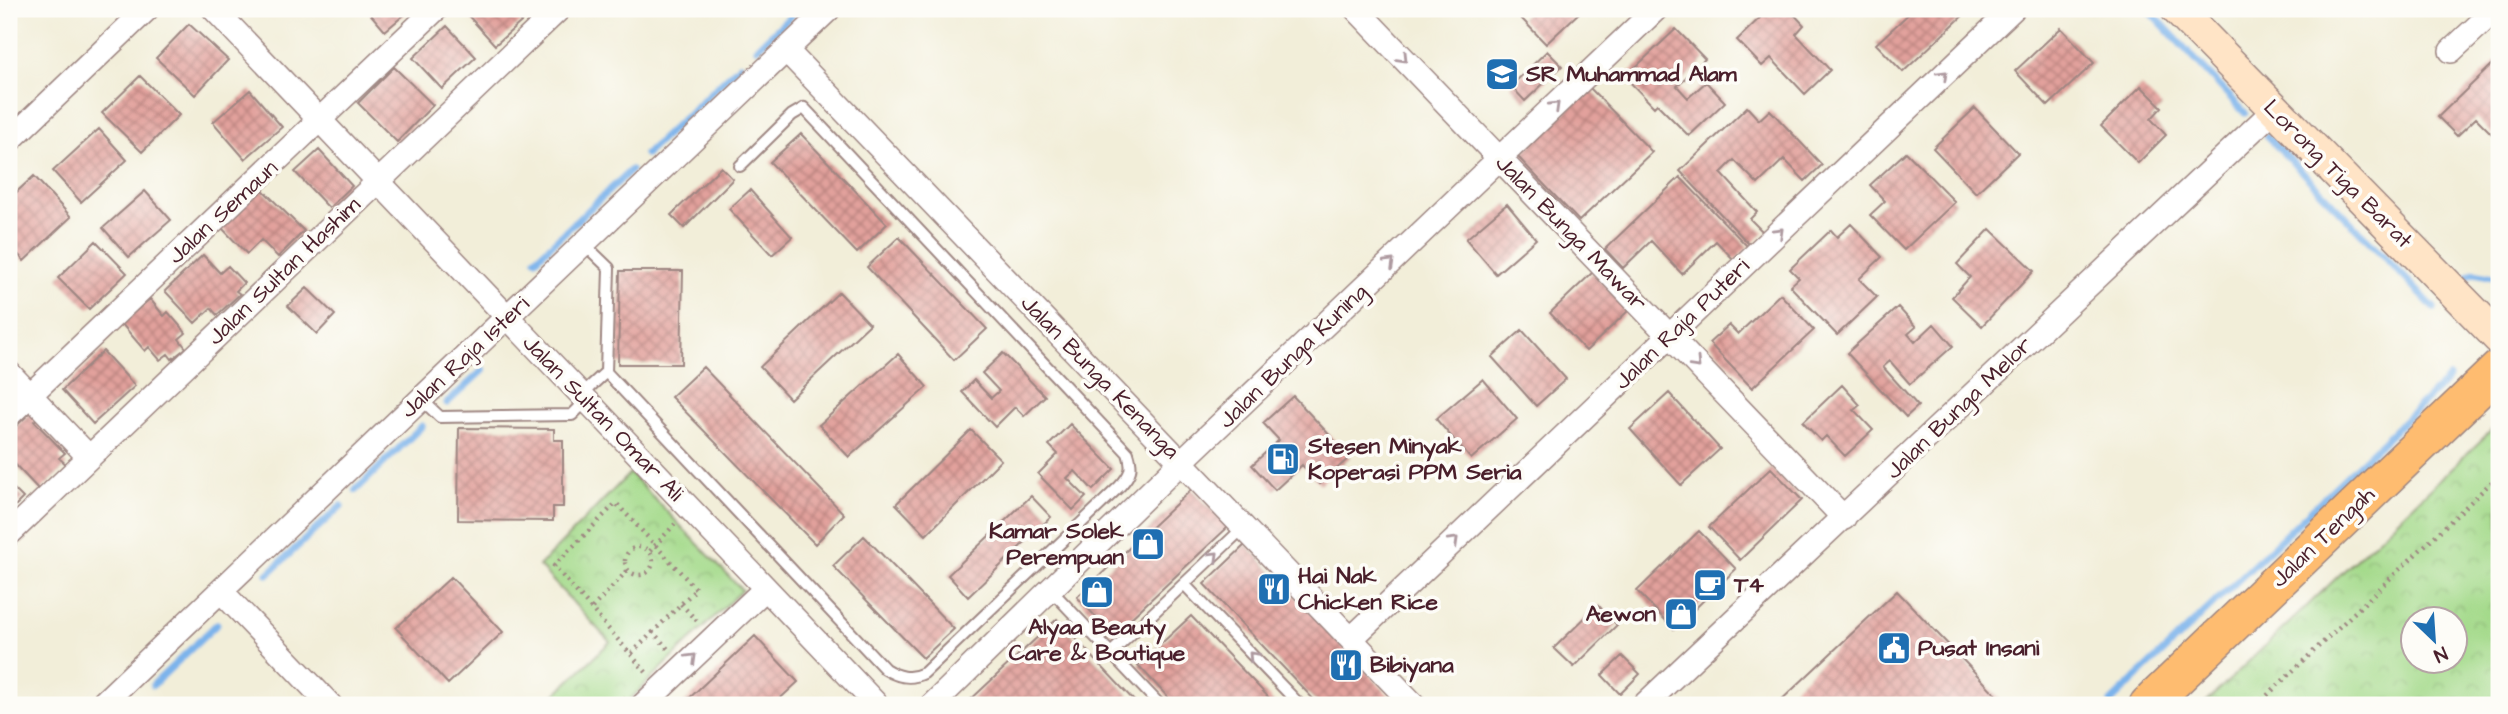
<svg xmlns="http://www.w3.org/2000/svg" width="2508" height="714" font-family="'Architects Daughter',sans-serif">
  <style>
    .park { fill: url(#park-crowns); stroke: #777c5b; stroke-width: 2; fill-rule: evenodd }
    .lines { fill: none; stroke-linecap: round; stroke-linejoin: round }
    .stream { stroke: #7bb3eb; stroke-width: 7 }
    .building { fill: url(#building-cross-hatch) }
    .lane-casing { stroke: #9e8682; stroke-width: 14 }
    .street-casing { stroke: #9e8682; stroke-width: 26 }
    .secondary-casing { stroke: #9e8682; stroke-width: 35 }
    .primary-casing { stroke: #9e8682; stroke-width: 40 }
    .path { stroke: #9e8682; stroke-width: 4.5; stroke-dasharray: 2 5; stroke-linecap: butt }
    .lane { stroke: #fff; stroke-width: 10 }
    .street { stroke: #fff; stroke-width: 23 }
    .secondary { stroke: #ffe4c6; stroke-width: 32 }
    .primary { stroke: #febc70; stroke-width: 37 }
    .oneway { stroke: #ae9aa0 }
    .labels { text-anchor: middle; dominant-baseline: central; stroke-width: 7; stroke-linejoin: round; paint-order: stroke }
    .poi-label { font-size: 23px; font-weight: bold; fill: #4a1f2b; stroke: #fdfcf7; text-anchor: start }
    .street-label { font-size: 23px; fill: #4a1f2b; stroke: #fdfcf7 }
  </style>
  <defs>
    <pattern id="park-crowns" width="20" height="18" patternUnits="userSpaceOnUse" patternTransform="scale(1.75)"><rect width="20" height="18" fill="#a4da8b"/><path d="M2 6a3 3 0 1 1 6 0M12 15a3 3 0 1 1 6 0" fill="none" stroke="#8fbb78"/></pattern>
    <pattern id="building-cross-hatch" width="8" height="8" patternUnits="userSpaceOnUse" patternTransform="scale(1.75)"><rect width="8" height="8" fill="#e2a19c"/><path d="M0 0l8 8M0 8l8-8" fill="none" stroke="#b9837f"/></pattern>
  </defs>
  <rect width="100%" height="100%" fill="#fdfcf7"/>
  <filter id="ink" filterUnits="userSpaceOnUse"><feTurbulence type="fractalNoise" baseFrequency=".0143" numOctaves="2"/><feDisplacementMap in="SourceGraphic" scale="14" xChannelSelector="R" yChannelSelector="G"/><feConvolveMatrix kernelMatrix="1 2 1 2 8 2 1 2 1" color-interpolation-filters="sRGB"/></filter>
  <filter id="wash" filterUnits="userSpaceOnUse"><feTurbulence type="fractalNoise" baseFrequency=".00686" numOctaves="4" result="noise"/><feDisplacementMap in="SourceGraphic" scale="28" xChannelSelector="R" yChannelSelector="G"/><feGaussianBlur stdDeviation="1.57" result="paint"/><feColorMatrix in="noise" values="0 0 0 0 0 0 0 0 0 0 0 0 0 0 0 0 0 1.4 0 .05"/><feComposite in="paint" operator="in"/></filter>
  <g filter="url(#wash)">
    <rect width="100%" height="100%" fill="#f2eed9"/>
    <path class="park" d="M2499 423V705H2202H2203ZM2414 620H2456V662H2414Z
      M630 473 742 590 624 705H544L610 642 539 566Z"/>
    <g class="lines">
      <path class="stream" d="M2148 9 2245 113
        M757 48 792 15
        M2267 136 2434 308
        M646 154 740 65
        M536 259 631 170
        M2467 277 2474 273 2499 278
        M447 403 483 370
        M356 490 422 426
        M268 574 341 506
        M153 685 217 624
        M2111 702 2449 378
        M133 705 135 703"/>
    </g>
    <g id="blocks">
      <path class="building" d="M366 9H411L385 31Z
        M466 9H536L495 45 464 11Z
        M1531 9H1583L1546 44 1521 18Z
        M1769 9H1789L1804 25 1796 34 1830 70 1805 94 1771 58 1762 66 1737 40Z
        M1914 9H1970L1903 72 1876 44Z
        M189 24 228 60 195 95 156 58Z
        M447 26 476 57 442 89 413 58Z
        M2061 28 2094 63 2048 106 2015 71Z
        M1676 29 1705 59 1677 86 1688 98 1706 82 1725 102 1689 136 1657 104 1654 107 1625 77Z
        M1547 51 1562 66 1525 101 1511 86Z
        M2499 58 2497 98 2499 135 2496 138 2476 118 2457 136 2438 117Z
        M394 67 433 105 397 142 358 103Z
        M140 76 179 115 142 152 102 113Z
        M2141 86 2162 107 2151 119 2166 135 2138 163 2101 126Z
        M1590 88 1652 152 1579 221 1518 157Z
        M250 90 282 127 245 159 213 122Z
        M1747 107 1759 120 1770 110 1822 165 1805 181 1784 159 1758 184 1734 160 1721 173 1757 212 1750 219 1764 233 1750 245 1680 171Z
        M1975 108 2018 153 1976 193 1933 148Z
        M99 129 127 160 81 202 53 171Z
        M801 134 887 224 857 253 770 162Z
        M319 150 352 186 329 208 295 172Z
        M1906 152 1955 202 1904 250 1870 215 1885 201 1870 185Z
        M721 167 733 179 684 228 671 215Z
        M34 176 71 217 24 261 9 244V199Z
        M1680 177 1748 247 1735 261 1716 241 1682 274 1651 241 1623 268 1605 249Z
        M261 188 304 231 278 257 261 240 247 254 221 227Z
        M750 190 792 237 772 255 729 209Z
        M145 191 171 220 129 257 103 228Z
        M1507 204 1536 239 1496 274 1466 239Z
        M1851 224 1882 257 1859 279 1877 297 1837 335 1790 286 1799 278 1790 269 1831 230 1837 237Z
        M1990 229 2034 271 1982 326 1952 297 1970 277 1957 264Z
        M899 237 987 329 954 360 867 267Z
        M96 241 127 273 89 309 58 278Z
        M203 255 220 273 228 266 244 283 236 291 240 294 217 315 211 308 195 323 165 291Z
        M620 271H683L681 364H618Z
        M1593 272 1629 310 1586 351 1550 313Z
        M307 288 335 315 317 334 288 306Z
        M839 292 870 324 790 399 760 367Z
        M1780 294 1814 330 1752 388 1709 343 1729 325 1738 334Z
        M150 299 164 316 168 312 186 333 179 339 186 348 172 359 168 354 160 360 149 347 145 351 121 323Z
        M1898 307 1916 327 1908 334 1915 342 1934 324 1953 346 1910 384 1890 361 1883 367 1918 406 1906 417 1847 353Z
        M1522 330 1566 379 1536 406 1492 357Z
        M103 351 135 386 93 424 62 390Z
        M1003 353 1045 396 1024 416 1015 407 995 427 962 392 974 380 991 398 999 391 982 373Z
        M898 354 927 387 849 457 819 425Z
        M703 367 844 514 815 544 671 397Z
        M1483 379 1517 419 1471 459 1436 419Z
        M1842 385 1860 405 1854 410 1873 430 1845 456 1826 436 1821 441 1803 422Z
        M1669 393 1720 449 1681 485 1630 429Z
        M1293 396 1350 457 1320 484 1302 465 1275 490 1252 465 1279 440 1263 423Z
        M33 410 39 417 34 421 65 453 59 458 67 465 40 491 9 458V433Z
        M1070 424 1114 469 1093 490 1075 471 1067 478 1086 497 1073 510 1038 474 1058 454 1049 445Z
        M459 428 554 429V440H563V507H553V521L458 520Z
        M971 430 1001 460 926 535 896 504Z
        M1771 468 1802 500 1740 560 1709 527Z
        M9 484 23 498 9 512Z
        M1192 489 1228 527 1113 635 1077 597Z
        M1031 496 1051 517 968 597 948 575Z
        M1699 531 1736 569 1674 629 1637 591Z
        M864 536 954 629 923 658 833 566Z
        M1246 544 1398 705H1319L1204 584Z
        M451 577 503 632 448 684 396 628Z
        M1897 591 2006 705H1776Z
        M1598 605 1617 625 1574 667 1554 648Z
        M1191 616 1276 705H1175L1138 665Z
        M1057 619 1138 705H969L967 703Z
        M755 636 798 682 773 705H682Z
        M1622 656 1640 674 1620 694 1602 675Z"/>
    </g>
  </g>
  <g filter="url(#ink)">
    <use href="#blocks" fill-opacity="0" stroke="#9e8682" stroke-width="2"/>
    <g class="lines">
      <g class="lane-casing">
        <path id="lane" d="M584 244 609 268 606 372 885 669C898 677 910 680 924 673L1120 486C1131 474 1133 468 1128 453L804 108 792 115 740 166
          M582 394 606 372
          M421 399 440 417 572 415 587 400
          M1184 584 1300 705
          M1051 590 1160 705
          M1111 653 1243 528"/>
      </g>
      <g class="street-casing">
        <path id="street" d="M214 9 877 705
          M1356 9 1844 518
          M786 50 1414 705
          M2451 51 2496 9
          M9 141 147 9
          M9 373 89 457
          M9 415 436 9
          M9 534 559 9
          M221 591 330 705
          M1351 639 2013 9
          M101 705 829 9
          M643 705 765 589
          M932 705 1181 462 1656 9
          M1644 705 2274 110"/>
      </g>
      <g class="secondary-casing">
        <path id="secondary" d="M2177 9 2499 338"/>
      </g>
      <g class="primary-casing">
        <path id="primary" d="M2148 705 2499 369"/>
      </g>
      <path class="path" d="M625 561a14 14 0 1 1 28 0a14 14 0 1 1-28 0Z
        M650 551 675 524
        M681 604 698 622
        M592 608 628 570
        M632 653 653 632
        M646 672 554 566 616 503 696 589 653 632 669 650
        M613 705 623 695
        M2257 705 2499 475"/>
      <use href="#lane" class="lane"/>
      <use href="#street" class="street"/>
      <use href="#secondary" class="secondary"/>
      <use href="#primary" class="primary"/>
    </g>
    <defs><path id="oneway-chevron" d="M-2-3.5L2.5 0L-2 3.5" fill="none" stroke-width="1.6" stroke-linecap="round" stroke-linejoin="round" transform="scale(1.75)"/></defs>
    <g class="oneway">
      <use href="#oneway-chevron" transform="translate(1403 58) rotate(46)"/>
      <use href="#oneway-chevron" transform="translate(1943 75) rotate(-44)"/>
      <use href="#oneway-chevron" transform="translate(1555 106) rotate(-44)"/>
      <use href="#oneway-chevron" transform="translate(1779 232) rotate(-44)"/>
      <use href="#oneway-chevron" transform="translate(1390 263) rotate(-44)"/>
      <use href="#oneway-chevron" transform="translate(1696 364) rotate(46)"/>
      <use href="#oneway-chevron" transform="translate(1454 541) rotate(-44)"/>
      <use href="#oneway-chevron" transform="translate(1214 556) rotate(-44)"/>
      <use href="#oneway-chevron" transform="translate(1253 656) rotate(-134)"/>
      <use href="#oneway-chevron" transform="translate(692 658) rotate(-44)"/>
    </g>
  </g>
  <defs>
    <g id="school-square" transform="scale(1.75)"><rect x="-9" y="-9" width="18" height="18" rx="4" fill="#1f6fb2" stroke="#fdfcf7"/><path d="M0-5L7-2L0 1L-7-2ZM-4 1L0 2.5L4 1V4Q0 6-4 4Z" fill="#fff"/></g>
    <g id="fuel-square" transform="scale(1.75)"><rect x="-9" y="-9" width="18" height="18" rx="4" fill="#1f6fb2" stroke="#fdfcf7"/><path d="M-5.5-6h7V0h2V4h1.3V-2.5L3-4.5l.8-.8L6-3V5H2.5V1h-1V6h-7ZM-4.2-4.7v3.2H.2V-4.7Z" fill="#fff"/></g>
    <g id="shop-square" transform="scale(1.75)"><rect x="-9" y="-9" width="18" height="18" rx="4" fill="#1f6fb2" stroke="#fdfcf7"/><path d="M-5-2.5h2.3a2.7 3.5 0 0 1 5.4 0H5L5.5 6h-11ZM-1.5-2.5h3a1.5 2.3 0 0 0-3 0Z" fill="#fff"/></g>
    <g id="cafe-square" transform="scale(1.75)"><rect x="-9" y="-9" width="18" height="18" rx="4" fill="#1f6fb2" stroke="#fdfcf7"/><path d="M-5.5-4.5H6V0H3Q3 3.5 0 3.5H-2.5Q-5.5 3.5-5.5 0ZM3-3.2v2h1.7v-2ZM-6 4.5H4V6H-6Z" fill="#fff"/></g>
    <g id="restaurant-square" transform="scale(1.75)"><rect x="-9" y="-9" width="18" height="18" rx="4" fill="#1f6fb2" stroke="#fdfcf7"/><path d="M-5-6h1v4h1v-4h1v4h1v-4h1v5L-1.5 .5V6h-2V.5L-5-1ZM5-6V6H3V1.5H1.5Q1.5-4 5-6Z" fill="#fff"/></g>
    <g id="civic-square" transform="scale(1.75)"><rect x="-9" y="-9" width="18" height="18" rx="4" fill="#1f6fb2" stroke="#fdfcf7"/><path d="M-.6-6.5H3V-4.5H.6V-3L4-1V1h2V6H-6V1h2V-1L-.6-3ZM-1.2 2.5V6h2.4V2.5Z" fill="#fff"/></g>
  </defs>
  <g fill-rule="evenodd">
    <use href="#school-square" x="1502" y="74"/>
    <use href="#fuel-square" x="1283" y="459"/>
    <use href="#shop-square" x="1148" y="544"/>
    <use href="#cafe-square" x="1710" y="585"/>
    <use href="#restaurant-square" x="1274" y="589"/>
    <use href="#shop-square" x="1097" y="592"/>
    <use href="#shop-square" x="1681" y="614"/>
    <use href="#civic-square" x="1894" y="648"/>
    <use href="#restaurant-square" x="1346" y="665"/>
  </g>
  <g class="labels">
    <g class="poi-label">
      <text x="1526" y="74">SR Muhammad Alam</text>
      <text x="1308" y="446">Stesen Minyak<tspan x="1308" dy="26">Koperasi PPM Seria</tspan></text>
      <text x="1124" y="531" text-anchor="end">Kamar Solek<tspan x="1124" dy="26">Perempuan</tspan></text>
      <text x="1298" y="576">Hai Nak<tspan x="1298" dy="26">Chicken Rice</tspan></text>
      <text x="1734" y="585">T4</text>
      <text x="1656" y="614" text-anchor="end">Aewon</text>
      <text x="1097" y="627" text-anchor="middle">Alyaa Beauty<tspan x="1097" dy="26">Care &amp; Boutique</tspan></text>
      <text x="1918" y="648">Pusat Insani</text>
      <text x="1370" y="665">Bibiyana</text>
    </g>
    <g class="street-label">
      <text transform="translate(2338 174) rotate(45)">Lorong Tiga Barat</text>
      <text transform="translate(223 212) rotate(-43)">Jalan Semaun</text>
      <text transform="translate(1571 233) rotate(46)">Jalan Bunga Mawar</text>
      <text transform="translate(284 271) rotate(-44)">Jalan Sultan Hashim</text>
      <text transform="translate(1682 324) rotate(-44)">Jalan Raja Puteri</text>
      <text transform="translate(1293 356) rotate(-44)">Jalan Bunga Kuning</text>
      <text transform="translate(465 357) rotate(-43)">Jalan Raja Isteri</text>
      <text transform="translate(1100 377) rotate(46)">Jalan Bunga Kenanga</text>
      <text transform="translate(1959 408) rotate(-44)">Jalan Bunga Melor</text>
      <text transform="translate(603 418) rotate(46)">Jalan Sultan Omar Ali</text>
      <text transform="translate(2323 537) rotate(-44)">Jalan Tengah</text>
    </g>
  </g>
  <rect width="2508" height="714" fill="none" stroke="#fdfcf7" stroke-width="35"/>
  <g transform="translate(2434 640) rotate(155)"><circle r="33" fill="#fdfcf7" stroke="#b5a4a5" stroke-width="2"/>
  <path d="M0-5L12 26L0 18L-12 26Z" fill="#1f6fb2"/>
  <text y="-10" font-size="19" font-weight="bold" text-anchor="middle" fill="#4a1f2b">N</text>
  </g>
</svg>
